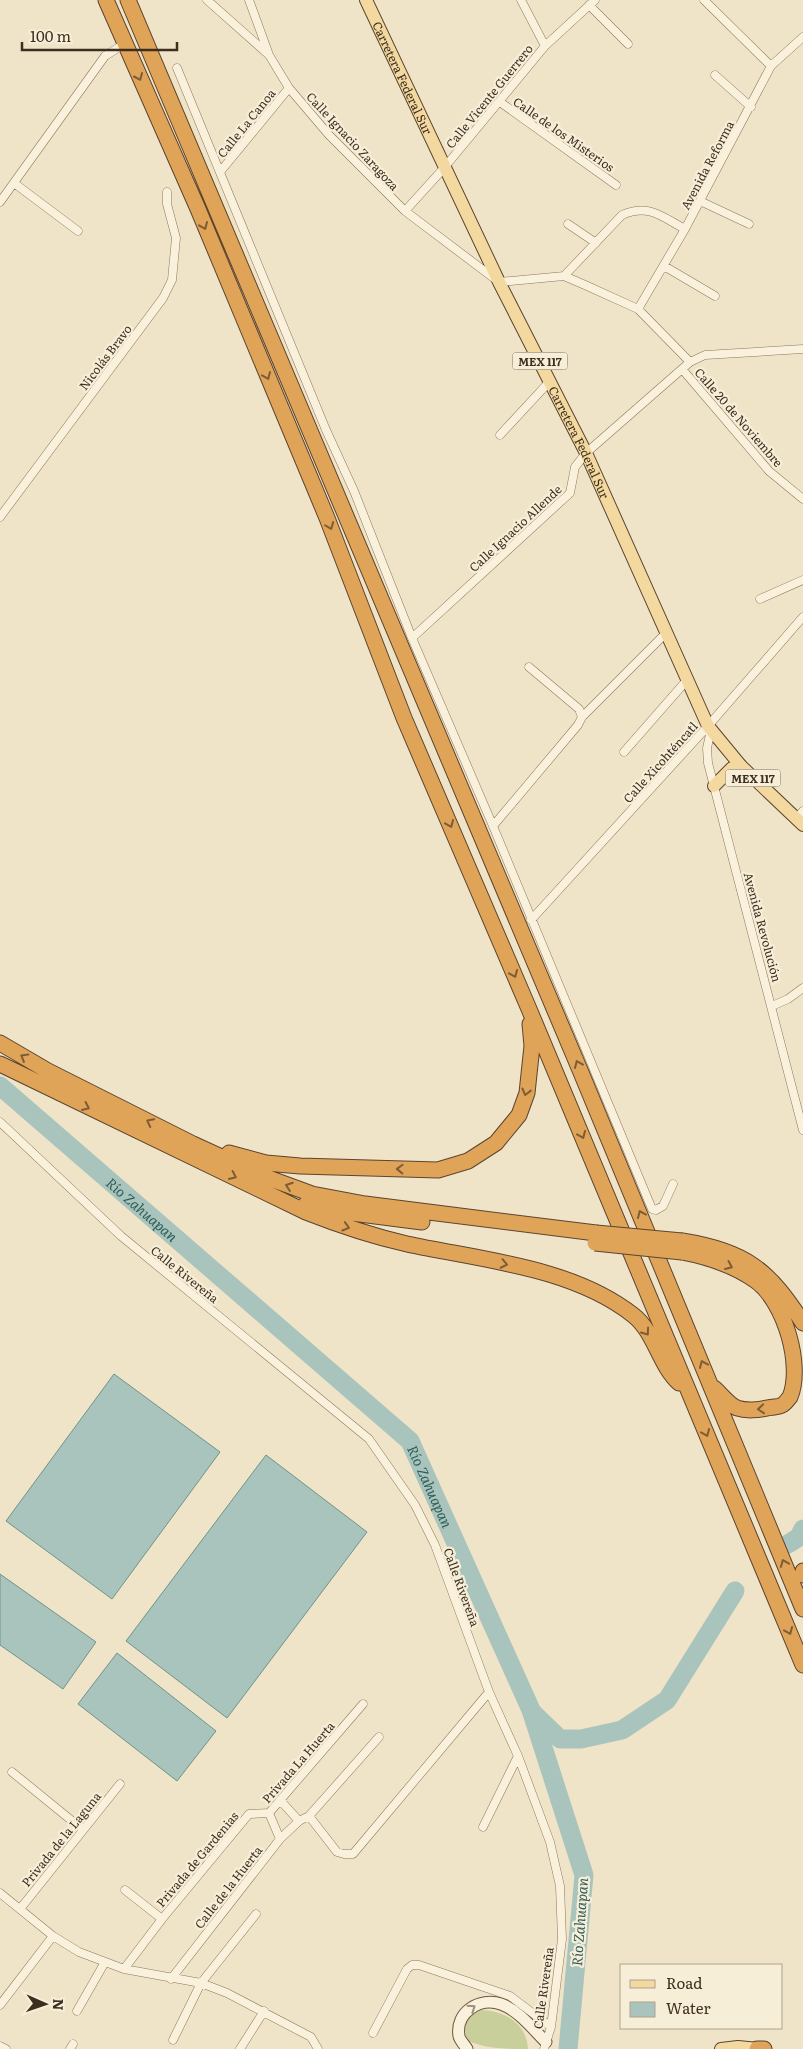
<svg xmlns="http://www.w3.org/2000/svg" width="803" height="2049" font-family="Literata,serif">
  <style>
    .green { fill: #c9cf9b }
    .water { fill: #a9c4bc; stroke: #6f938a }
    .lines { fill: none; stroke-linecap: round; stroke-linejoin: round }
    .river { stroke: #a9c4bc; stroke-width: 19 }
    .street-casing { stroke: #8d765c; stroke-width: 9 }
    .secondary-casing { stroke: #6f573f; stroke-width: 13 }
    .primary-casing { stroke: #5b4430; stroke-width: 14 }
    .highway-casing { stroke: #5b4430; stroke-width: 17 }
    .street { stroke: #faf1dc; stroke-width: 8 }
    .secondary { stroke: #faf1dc; stroke-width: 11 }
    .primary { stroke: #f3d9a0; stroke-width: 12 }
    .highway { stroke: #e0a458; stroke-width: 15 }
    .highway-bridge-casing { stroke: #5b4430; stroke-width: 17; stroke-linecap: butt }
    .highway-bridge { stroke: #e0a458; stroke-width: 15 }
    .oneway { stroke: #7e5d36 }
    .oneway2 { stroke: #9c907e }
    .labels { text-anchor: middle; dominant-baseline: central; stroke-width: 4.5; stroke-linejoin: round; paint-order: stroke }
    .shield { fill: #f7eed8; stroke: #756857; stroke-width: 1 }
    .shield-label { font-size: 11px; font-weight: bold; fill: #3d2e20 }
    .street-label { font-size: 12px; fill: #3d2e20; stroke: #f7eed8 }
    .water-label { font-size: 14px; font-style: italic; fill: #2f5d5a; stroke: #f7eed8 }
  </style>
  <rect width="100%" height="100%" fill="#f0e4c8"/>
  <path class="green" d="M480 2010C503 2010 527 2023 528 2049 507 2049 484 2049 467 2040 463 2024 465 2016 480 2010Z"/>
  <path class="water" d="M114 1374 220 1452 112 1599 6 1521Z
    M266 1455 367 1532 227 1718 126 1641Z
    M0 1574 96 1642 63 1689 0 1645Z
    M117 1653 216 1731 177 1781 78 1704Z"/>
  <g class="lines">
    <g class="river">
      <path id="s1" d="M0 1086 410 1441 531 1710 584 1875 568 2049"/>
      <path d="M788 1544 799 1537 803 1529"/>
      <path d="M533 1713 560 1739H581L622 1730 667 1700 735 1591"/>
    </g>
    <g class="street-casing">
      <path id="street" d="M207 0 269 55 289 88 329 135 405 211 499 282 564 276 585 285 638 309 690 362
        M249 0 268 52
        M521 0 545 46
        M704 0 771 66
        M589 5 628 44
        M177 68 326 430 354 491 412 638 493 826 652 1209 656 1210 663 1206 673 1184
        M715 75 751 107
        M500 102 616 185
        M220 172 289 88
        M14 183 78 231
        M700 201 749 224
        M0 202 105 56 124 44
        M405 211 444 168 545 46 595 0
        M568 224 596 243
        M664 266 715 296
        M564 276 622 215C649 203 662 217 685 229
        M638 309 685 229 771 66 803 37
        M682 369 769 471 803 499
        M500 435 550 381
        M0 517 163 298 172 280 176 238 167 204V192
        M760 599 803 580
        M412 638 570 493 575 467 586 453 690 362 705 355 803 349
        M529 667 579 709 582 717
        M711 730 707 748 708 763 803 1130
        M624 752 687 680
        M796 819 803 811
        M493 826 578 725 582 717 666 633
        M531 920 708 726 803 617
        M772 1006 788 999 803 988
        M0 1122 121 1236 369 1439 415 1505 435 1545 489 1692 518 1756 550 1842 560 1886 562 1939 551 2027 544 2049
        M12 1772 82 1829
        M280 1800 299 1821
        M309 1816 337 1852 344 1854H353L489 1692
        M483 1827 518 1756
        M280 1839 269 1813 363 1704
        M125 1890 162 1919
        M0 1893 53 1936 79 1952 124 1969 201 1983 227 1993 311 2037 318 2049
        M20 1909 120 1784
        M124 1969 162 1919 249 1814 269 1813
        M171 1979 280 1839 299 1821 309 1816 379 1737
        M0 2005 53 1936
        M77 2011 105 1962
        M373 2033 407 1969 412 1965H419L510 1996 551 2027
        M173 2040 201 1983 256 1914
        M0 2046 6 2049
        M70 2049 73 2044
        M240 2049 264 2011"/>
    </g>
    <g class="secondary-casing">
      <path id="secondary" d="M467 2049C465 2045 460 2041 459 2036 455 2012 480 1997 501 2004 518 2010 533 2029 546 2042"/>
    </g>
    <g class="primary-casing">
      <g id="primary">
        <path id="s2" d="M366 0 499 282 586 453 708 726 741 766 803 825"/>
        <path d="M714 786 732 768 741 766"/>
        <path d="M721 2049 738 2047 758 2049"/>
      </g>
    </g>
    <g class="highway-casing">
      <path id="highway" d="M106 0 198 209 327 518 404 718 529 1009 803 1665
        M128 0C357 535 582 1071 803 1609
        M0 1043 48 1071 193 1144 263 1176 312 1194 365 1204 596 1233
        M0 1064 306 1212C339 1225 372 1236 407 1244 481 1260 572 1267 633 1315 655 1332 659 1365 679 1383
        M229 1153 266 1163 300 1166 438 1170 468 1161 496 1143 519 1115 527 1093 532 1046 530 1024
        M306 1204 352 1213 422 1222
        M682 1241C746 1251 769 1270 803 1323
        M682 1252C708 1257 734 1265 756 1281 785 1302 803 1366 790 1397 788 1399 785 1404 782 1405 779 1407 772 1407 767 1408 759 1410 746 1411 737 1408 729 1405 721 1394 714 1388
        M803 1571V1575
        M757 2049H764"/>
    </g>
    <use href="#street" class="street"/>
    <use href="#secondary" class="secondary"/>
    <use href="#primary" class="primary"/>
    <use href="#highway" class="highway"/>
    <g class="highway-bridge-casing">
      <path id="highway-bridge" d="M596 1233 682 1241
        M595 1243 682 1252"/>
    </g>
    <use href="#highway-bridge" class="highway-bridge"/>
  </g>
  <defs><path id="oneway-chevron" d="M-2-3.5L2.5 0L-2 3.5" fill="none" stroke-width="1.6" stroke-linecap="round" stroke-linejoin="round" transform="scale(1.25)"/></defs>
  <g class="oneway">
    <use href="#oneway-chevron" transform="translate(139 77) rotate(66)"/>
    <use href="#oneway-chevron" transform="translate(204 226) rotate(67)"/>
    <use href="#oneway-chevron" transform="translate(267 376) rotate(67)"/>
    <use href="#oneway-chevron" transform="translate(330 526) rotate(69)"/>
    <use href="#oneway-chevron" transform="translate(450 824) rotate(67)"/>
    <use href="#oneway-chevron" transform="translate(514 974) rotate(67)"/>
    <use href="#oneway-chevron" transform="translate(24 1057) rotate(-150)"/>
    <use href="#oneway-chevron" transform="translate(578 1064) rotate(-113)"/>
    <use href="#oneway-chevron" transform="translate(526 1092) rotate(104)"/>
    <use href="#oneway-chevron" transform="translate(86 1107) rotate(25)"/>
    <use href="#oneway-chevron" transform="translate(150 1122) rotate(-153)"/>
    <use href="#oneway-chevron" transform="translate(582 1135) rotate(67)"/>
    <use href="#oneway-chevron" transform="translate(400 1169) rotate(-178)"/>
    <use href="#oneway-chevron" transform="translate(233 1176) rotate(25)"/>
    <use href="#oneway-chevron" transform="translate(289 1186) rotate(-160)"/>
    <use href="#oneway-chevron" transform="translate(641 1214) rotate(-113)"/>
    <use href="#oneway-chevron" transform="translate(346 1227) rotate(17)"/>
    <use href="#oneway-chevron" transform="translate(504 1264) rotate(12)"/>
    <use href="#oneway-chevron" transform="translate(729 1266) rotate(24)"/>
    <use href="#oneway-chevron" transform="translate(646 1332) rotate(54)"/>
    <use href="#oneway-chevron" transform="translate(703 1364) rotate(-113)"/>
    <use href="#oneway-chevron" transform="translate(761 1409) rotate(175)"/>
    <use href="#oneway-chevron" transform="translate(706 1433) rotate(67)"/>
    <use href="#oneway-chevron" transform="translate(784 1563) rotate(-112)"/>
    <use href="#oneway-chevron" transform="translate(789 1631) rotate(67)"/>
  </g>
  <use class="oneway2" href="#oneway-chevron" transform="translate(472 2008) rotate(-34)"/>
  <g class="labels">
    <g class="shield">
      <rect x="512.5" y="352.5" width="55" height="17" rx="4"/>
      <rect x="725.5" y="769.5" width="55" height="17" rx="4"/>
    </g>
    <g class="shield-label">
      <text x="540" y="361">MEX 117</text>
      <text x="753" y="778">MEX 117</text>
    </g>
    <g class="street-label">
      <text stroke="none"><textPath href="#s2" startOffset="86">Carretera Federal Sur</textPath></text>
      <text transform="translate(489 96) rotate(-51)">Calle Vicente Guerrero</text>
      <text transform="translate(246 123) rotate(-51)">Calle La Canoa</text>
      <text transform="translate(564 134) rotate(35)">Calle de los Misterios</text>
      <text transform="translate(353 141) rotate(47)">Calle Ignacio Zaragoza</text>
      <text transform="translate(707 165) rotate(-62)">Avenida Reforma</text>
      <text transform="translate(105 357) rotate(-53)">Nicolás Bravo</text>
      <text transform="translate(739 417) rotate(49)">Calle 20 de Noviembre</text>
      <text stroke="none"><textPath href="#s2" startOffset="491">Carretera Federal Sur</textPath></text>
      <text transform="translate(515 528) rotate(-43)">Calle Ignacio Allende</text>
      <text transform="translate(660 762) rotate(-48)">Calle Xicohténcatl</text>
      <text transform="translate(763 927) rotate(75)">Avenida Revolución</text>
      <text transform="translate(185 1274) rotate(39)">Calle Rivereña</text>
      <text transform="translate(462 1587) rotate(70)">Calle Rivereña</text>
      <text transform="translate(298 1762) rotate(-49)">Privada La Huerta</text>
      <text transform="translate(61 1839) rotate(-51)">Privada de la Laguna</text>
      <text transform="translate(197 1859) rotate(-50)">Privada de Gardenias</text>
      <text transform="translate(228 1887) rotate(-52)">Calle de la Huerta</text>
      <text transform="translate(543 1988) rotate(-82)">Calle Rivereña</text>
    </g>
    <g class="water-label">
      <text stroke="none"><textPath href="#s1" startOffset="188">Río Zahuapan</textPath></text>
      <text stroke="none"><textPath href="#s1" startOffset="592">Río Zahuapan</textPath></text>
      <text transform="translate(579 1922) rotate(-86)">Río Zahuapan</text>
    </g>
  </g>
  <rect x="620" y="1964" width="162" height="65" fill="#f7eed8" stroke="#ada18e"/>
  <rect x="630" y="1980" width="25" height="8" fill="#f3d9a0" stroke="#ada18e"/>
  <text x="666" y="1989" font-size="15" fill="#3d2e20">Road</text>
  <rect x="630" y="2002" width="25" height="15" fill="#a9c4bc" stroke="#ada18e"/>
  <text x="666" y="2014" font-size="15" fill="#3d2e20">Water</text>
  <g transform="translate(45 2004) rotate(92)" stroke="#f7eed8" stroke-width="4" paint-order="stroke">
  <path d="M0-4L9 19L0 12L-9 19Z" fill="#3d2e20"/>
  <text y="-8" font-size="14" font-weight="bold" text-anchor="middle" fill="#3d2e20">N</text>
  </g>
  <path d="M22 42v8h155v-8" fill="none" stroke="#3d2e20" stroke-width="2.5"/>
  <text x="30" y="42" font-size="15" fill="#3d2e20" stroke="#f7eed8" stroke-width="4" paint-order="stroke">100 m</text>
</svg>
